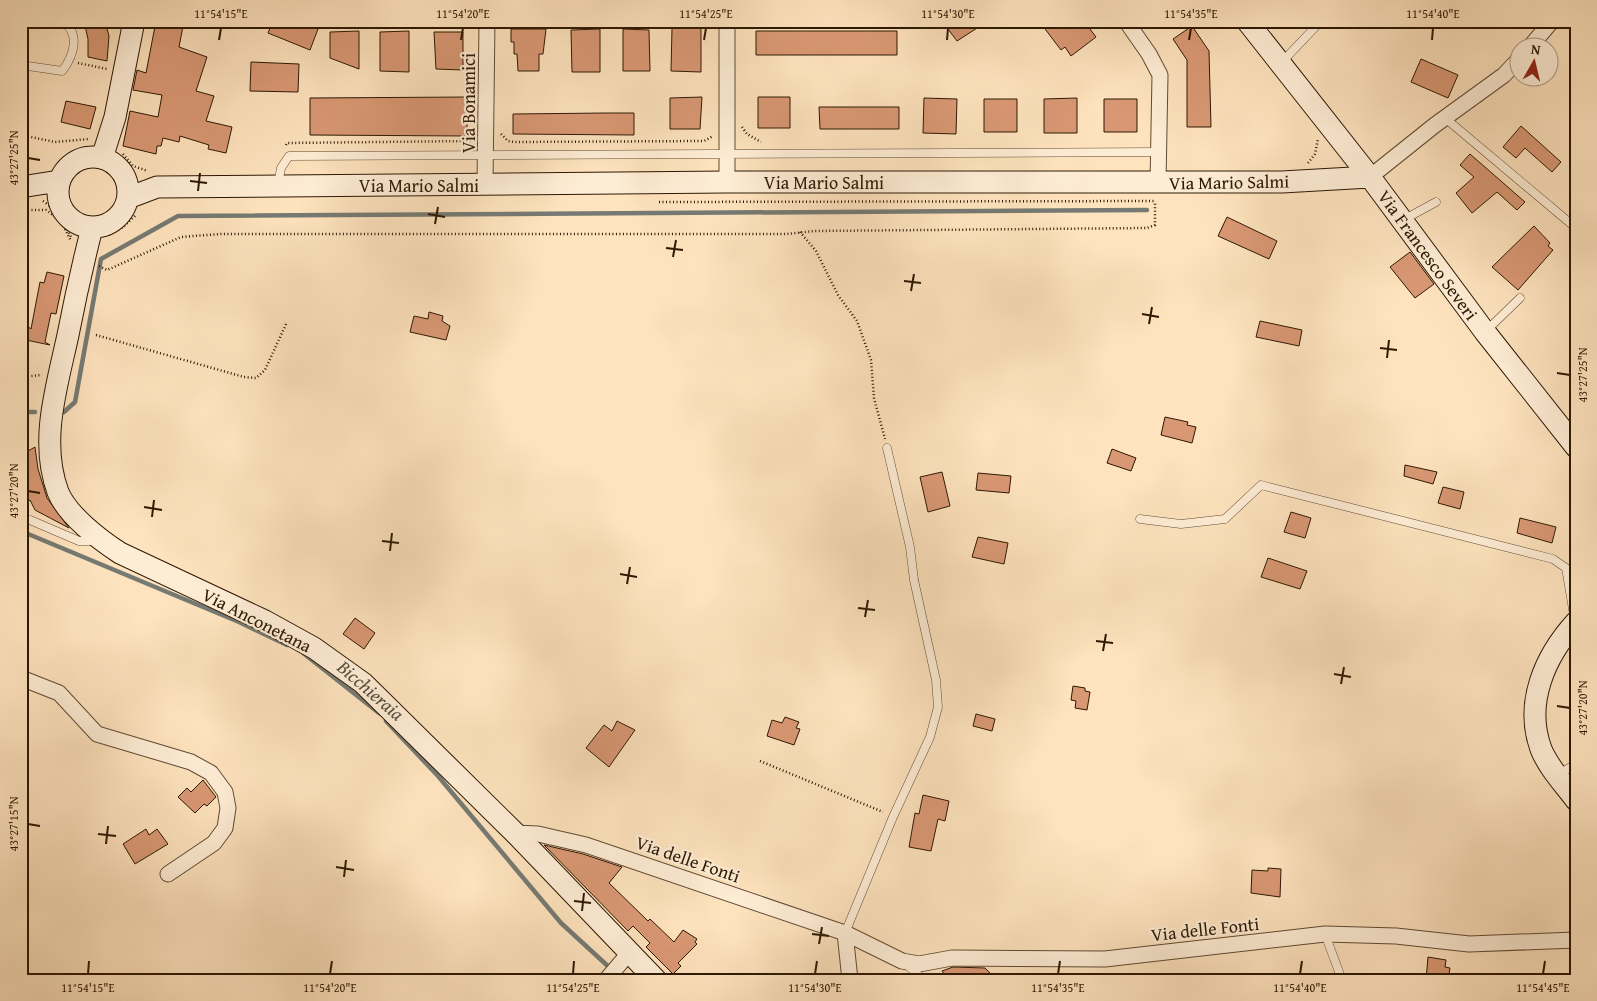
<svg xmlns="http://www.w3.org/2000/svg" width="1597" height="1001" font-family="'Gentium Book Plus',serif">
  <style>
    .lines { fill: none; stroke-linecap: round; stroke-linejoin: round }
    .stream { stroke: #767a73; stroke-width: 4.5 }
    .building { fill: #d99874; stroke: #2d1803 }
    .lane-casing { stroke: #614b32; stroke-width: 9 }
    .street-casing { stroke: #614b32; stroke-width: 17 }
    .secondary-casing { stroke: #2d1803; stroke-width: 23 }
    .path { stroke: #2d1803; stroke-width: 2.5; stroke-dasharray: 1 2.5; stroke-linecap: butt }
    .lane { stroke: #feedd5; stroke-width: 8 }
    .street { stroke: #feedd5; stroke-width: 15 }
    .secondary { stroke: #feedd5; stroke-width: 21 }
    .ticks { fill: none; stroke: #2d1803; stroke-width: 2 }
    .labels { text-anchor: middle; dominant-baseline: central; stroke-width: 4.5; stroke-linejoin: round; paint-order: stroke }
    .street-label { font-size: 18px; fill: #2d1803; stroke: #feedd5 }
    .water-label { font-size: 19px; font-style: italic; fill: #575144; stroke: #feedd5 }
    .neatline { fill: none; stroke: #2d1803; stroke-width: 2 }
    .ticks-label { font-size: 12px; text-anchor: middle; fill: #2d1803 }
  </style>
  <rect width="100%" height="100%" fill="#fee3be"/>
  <filter id="stains"><feTurbulence type="fractalNoise" baseFrequency=".004" numOctaves="4"/><feColorMatrix values="0 0 0 0 .2 0 0 0 0 .09 0 0 0 0 .02 0 0 0 .5 -.17"/></filter>
  <radialGradient id="worn" r=".72"><stop offset=".6" stop-color="#630" stop-opacity="0"/><stop offset="1" stop-color="#630" stop-opacity=".3"/></radialGradient>
  <g class="lines">
    <path class="stream" d="M21 412H35
      M64 412 75 402 101 259 178 216 1147 210
      M21 531 239 622 287 645
      M303 653 379 713
      M386 721 438 776 561 923 623 980"/>
  </g>
  <path class="building" d="M84 21H105L109 36 107 61 88 57V39Z
    M156 21H184L179 47 207 57 196 91 214 96 206 121 232 127 226 153 208 149 209 145 180 136 179 142 163 138 161 146H157L156 154 123 146 130 111 158 117 162 95 133 90 137 70 146 73Z
    M273 21H321L310 50 268 33Z
    M942 21H988L957 41Z
    M1039 21H1084L1096 37 1071 56 1065 47 1061 50Z
    M1192 26 1209 51 1211 127H1187V60L1173 39Z
    M672 28H701V72L671 71Z
    M511 29H546L543 54H539V71H518L517 54H514V42H511Z
    M600 29V72H572L571 30Z
    M623 29 649 30 650 71H623Z
    M359 31V69L330 58V32Z
    M409 31V72L380 71V32Z
    M756 31H897V55H756Z
    M434 32H463V70L436 69Z
    M1421 59 1458 75 1448 98 1411 82Z
    M251 62 299 64 298 92 250 91Z
    M467 97V136L310 135V98Z
    M702 97 700 129H670V98Z
    M758 97H790V128H758Z
    M924 98 957 99 956 134 923 133Z
    M1077 98V133H1044V99Z
    M984 99H1017V132H984Z
    M1104 99H1137V132H1104Z
    M66 101 96 107 90 129 61 122Z
    M819 107H899V129H820Z
    M606 113H634V135L513 134V114Z
    M1521 126 1561 162 1552 172 1525 148 1516 158 1503 147Z
    M1470 154 1525 202 1517 210 1497 192 1472 213 1456 193 1474 177 1460 165Z
    M1227 217 1277 241 1269 259 1218 236Z
    M1534 226 1550 243 1548 246 1553 250 1518 290 1492 267Z
    M1410 252 1434 284 1415 298 1390 267Z
    M47 272 64 276 56 314 51 313 45 342 50 345 21 339V321L31 329 40 282 44 283Z
    M429 312 443 316 442 321 450 326 446 340 410 332 414 316 428 319Z
    M1260 321 1302 330 1299 346 1256 337Z
    M1165 417 1188 422 1187 425 1196 427 1192 443 1161 435Z
    M35 447 38 469 47 498 69 528 35 510 30 500 27 502 21 490V480L27 470 21 468V455Z
    M1112 449 1136 458 1131 471 1107 463Z
    M1405 465 1437 472 1433 484 1404 476Z
    M942 472 950 506 928 512 920 477Z
    M978 473 1011 476 1009 493 976 490Z
    M1443 487 1464 492 1460 509 1438 503Z
    M1291 512 1311 518 1305 538 1284 532Z
    M1520 518 1556 527 1552 543 1517 533Z
    M978 537 1008 543 1004 564 972 557Z
    M1268 558 1307 571 1300 589 1261 577Z
    M355 618 375 633 364 649 343 634Z
    M1073 686 1085 688V691L1090 692 1087 710 1075 708 1076 701 1071 700Z
    M976 714 995 719 992 731 973 726Z
    M785 717 799 722 796 728 800 729 794 745 767 736 772 720 782 723Z
    M617 721 635 730 609 767 586 748 604 725 612 731Z
    M203 780 216 797 207 806 204 804 195 813 178 797 187 788 191 792Z
    M923 795 949 801 945 821 938 819 931 851 909 847 915 813 919 814Z
    M146 829 149 835 157 829 168 844 135 864 123 844Z
    M544 845 583 854 622 867 609 883 648 921 650 919 674 942 683 930 697 939 695 942 697 944 678 963 681 966 673 974 646 947 650 943 633 926 628 931Z
    M1268 868 1281 869 1280 897 1251 893 1252 870 1268 871Z
    M1428 957 1446 960 1445 967 1450 968 1448 980H1426Z
    M953 967 985 968 991 974 987 978 988 980H949L942 971Z"/>
  <g class="lines">
    <g class="lane-casing">
      <path id="lane" d="M1281 63 1321 21
        M21 65 62 71C74 56 81 33 62 21
        M1445 118 1576 228
        M278 185 281 168 289 156 1158 152
        M1403 220 1436 202
        M21 250H23
        M1486 331 1520 298
        M1140 519 1181 524 1225 519 1261 485 1553 559 1566 568 1575 621
        M30 520 79 541H96
        M1559 774 1576 764
        M845 933 893 817 930 737 938 707 936 680 914 580 910 547 887 448
        M1325 934 1342 980
        M907 965 924 980"/>
    </g>
    <g class="street-casing">
      <path id="street" d="M727 21V182
        M1126 21 1149 54 1160 75 1158 183
        M1529 48 1552 21
        M1370 177 1435 125 1504 75 1520 58
        M485 184 487 21
        M21 678 59 693 97 734 191 762 211 773 225 792 228 808 225 828 214 843 168 874
        M515 833 538 834 586 845 845 933 902 961 919 964 952 958 1105 959 1325 934 1396 936 1469 944 1576 940
        M845 933 850 980
        M606 980 629 953"/>
    </g>
    <g class="secondary-casing">
      <path id="secondary" d="M1247 21 1370 177 1485 332 1576 447
        M58 192a35 35 0 1 1 70 0a35 35 0 1 1-70 0Z
        M102 158 115 117 134 21
        M21 187 59 181
        M128 198 157 187 727 182H1282L1370 177
        M92 228C83 263 75 299 68 335 57 386 39 441 58 492 67 515 100 540 120 553L265 621 314 648 363 683 515 833 656 980
        M1576 622C1545 656 1524 703 1541 749 1548 767 1564 784 1576 800"/>
    </g>
    <path class="path" d="M78 63 107 69
      M742 127 747 134 761 142
      M501 134 508 141 514 142 704 141 713 136
      M21 135 55 142 89 139
      M286 145 287 143 471 141
      M123 154 133 166 148 171
      M1308 163 1315 154 1318 139
      M62 165 86 148
      M43 201 58 212 71 237
      M659 202 1156 201
      M21 210H46L61 221 71 241
      M800 232 816 251 838 295 857 321 871 360 874 398 885 439
      M109 235 123 227 136 215
      M99 266 107 270 181 237 220 234H787L814 231 1147 228 1155 225V202
      M96 335 244 377 256 378 265 370 287 322
      M21 377 42 375
      M760 761 883 812"/>
    <use href="#lane" class="lane"/>
    <use href="#street" class="street"/>
    <use href="#secondary" class="secondary"/>
  </g>
  <path class="ticks" d="M219 40 221 28M461 40 463 28M704 40 706 28M947 40 948 28M1189 40 1191 28M1432 40 1433 28M28 158 40 160M190 181 207 183M198 191 200 173M428 214 445 217M435 224 438 207M666 248 683 250M673 257 676 240M904 281 921 283M911 291 914 274M1142 314 1159 317M1149 324 1152 307M1380 348 1397 350M1387 358 1389 340M1557 373 1570 375M28 491 40 493M144 507 162 510M152 517 154 500M382 541 399 543M390 551 392 533M620 574 637 577M627 584 630 567M858 608 875 610M865 617 868 600M1096 641 1113 643M1103 651 1106 634M1334 674 1351 677M1341 684 1344 667M1557 706 1570 708M28 824 40 826M98 834 116 836M106 844 108 826M336 867 354 870M344 877 346 860M574 901 591 903M582 911 584 893M812 934 829 936M819 944 822 927M88 974 89 961M330 974 332 961M573 974 574 961M815 974 817 961M1058 974 1060 961M1300 974 1302 961M1543 974 1545 961"/>
  <g class="labels">
    <g class="street-label">
      <text transform="translate(468 103) rotate(-90)">Via Bonamici</text>
      <text x="824" y="182">Via Mario Salmi</text>
      <text transform="translate(1229 182) rotate(-1)">Via Mario Salmi</text>
      <text x="419" y="185">Via Mario Salmi</text>
      <text transform="translate(1428 255) rotate(54)">Via Francesco Severi</text>
      <text transform="translate(257 620) rotate(27)">Via Anconetana</text>
      <text transform="translate(688 859) rotate(19)">Via delle Fonti</text>
      <text transform="translate(1205 929) rotate(-6)">Via delle Fonti</text>
    </g>
    <g class="water-label">
      <text transform="translate(371 690) rotate(41)">Bicchieraia</text>
    </g>
  </g>
  <rect width="1597" height="1001" fill="none" stroke="#fee3be" stroke-width="55"/>
  <g transform="translate(1534 62) rotate(8)"><circle r="24" fill="#feedd5" stroke="#aa9881"/>
  <path d="M0-4L9 19L0 12L-9 19Z" fill="#8f2418"/>
  <text y="-8" font-size="14" font-weight="bold" text-anchor="middle" fill="#2d1803">N</text>
  </g>
  <rect x="28" y="28" width="1542" height="946" class="neatline"/>
  <g class="ticks-label">
    <text x="221" y="18">11°54'15"E</text>
    <text x="463" y="18">11°54'20"E</text>
    <text x="706" y="18">11°54'25"E</text>
    <text x="948" y="18">11°54'30"E</text>
    <text x="1191" y="18">11°54'35"E</text>
    <text x="1433" y="18">11°54'40"E</text>
    <text transform="translate(14 158) rotate(-90)" y="4">43°27'25"N</text>
    <text transform="translate(1583 375) rotate(-90)" y="4">43°27'25"N</text>
    <text transform="translate(14 491) rotate(-90)" y="4">43°27'20"N</text>
    <text transform="translate(1583 708) rotate(-90)" y="4">43°27'20"N</text>
    <text transform="translate(14 824) rotate(-90)" y="4">43°27'15"N</text>
    <text x="88" y="992">11°54'15"E</text>
    <text x="330" y="992">11°54'20"E</text>
    <text x="573" y="992">11°54'25"E</text>
    <text x="815" y="992">11°54'30"E</text>
    <text x="1058" y="992">11°54'35"E</text>
    <text x="1300" y="992">11°54'40"E</text>
    <text x="1543" y="992">11°54'45"E</text>
  </g>
  <rect width="100%" height="100%" filter="url(#stains)"/>
  <rect width="100%" height="100%" fill="url(#worn)"/>
</svg>
